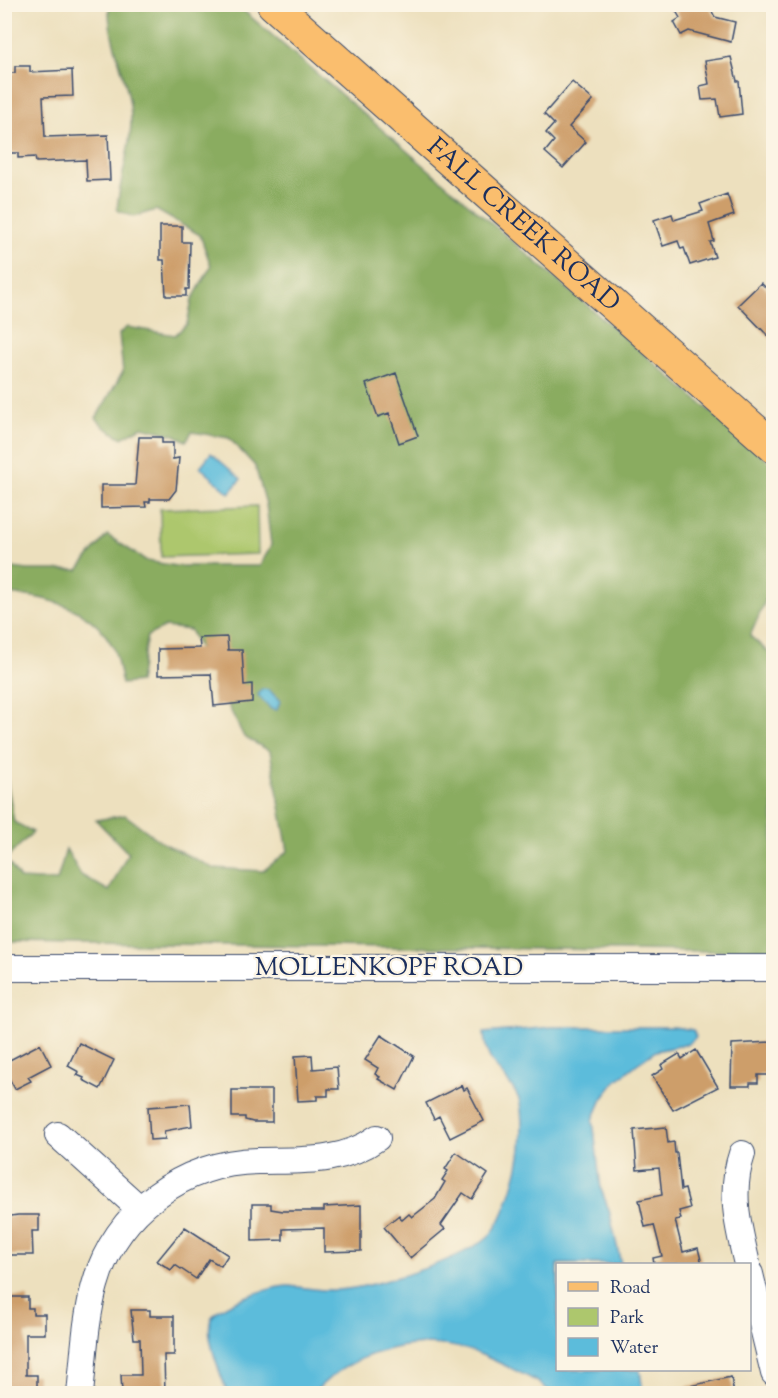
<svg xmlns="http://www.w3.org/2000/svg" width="778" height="1398" font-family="'Sorts Mill Goudy',serif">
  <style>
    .green { fill: #adc76d; stroke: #647b66; stroke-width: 1.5 }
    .forest { fill: #8aac60; stroke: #526e5f; stroke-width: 1.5 }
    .water { fill: #5cbcdb; stroke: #3c769c; stroke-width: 1.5 }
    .building { fill: #cd9e6b }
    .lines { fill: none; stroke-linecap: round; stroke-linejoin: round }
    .minor-casing { stroke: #3a4a6c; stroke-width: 28 }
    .major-casing { stroke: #3a4a6c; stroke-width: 34 }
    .minor { stroke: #fff; stroke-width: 26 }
    .major { stroke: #fabe6e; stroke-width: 32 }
    .labels { text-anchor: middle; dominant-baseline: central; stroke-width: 4.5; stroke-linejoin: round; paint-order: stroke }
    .street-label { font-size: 26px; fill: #1b2f5e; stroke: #fcf5e5 }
  </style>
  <rect width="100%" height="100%" fill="#fcf5e5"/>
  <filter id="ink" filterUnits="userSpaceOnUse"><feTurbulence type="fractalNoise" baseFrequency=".0167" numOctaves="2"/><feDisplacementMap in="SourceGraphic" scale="12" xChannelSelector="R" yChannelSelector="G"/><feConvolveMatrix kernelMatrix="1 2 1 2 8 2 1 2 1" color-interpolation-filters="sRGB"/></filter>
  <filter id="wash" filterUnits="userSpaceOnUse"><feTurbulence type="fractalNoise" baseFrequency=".008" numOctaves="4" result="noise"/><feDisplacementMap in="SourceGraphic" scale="24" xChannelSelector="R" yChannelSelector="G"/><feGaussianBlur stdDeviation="1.35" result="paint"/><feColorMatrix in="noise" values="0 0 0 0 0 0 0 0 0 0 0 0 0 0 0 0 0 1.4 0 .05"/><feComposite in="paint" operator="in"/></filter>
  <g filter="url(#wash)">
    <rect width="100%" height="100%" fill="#ede0be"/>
    <path class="green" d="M257 506 258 554 161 557 160 509Z"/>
    <path class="forest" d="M109 5H237L773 465V589L767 597 750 636 773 656V952L5 942V768L14 822 33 832 6 859 20 879 57 881 66 849 81 875 109 891 128 853 96 820 125 815 163 843 213 868 263 871 288 851 270 751 244 737 190 630 165 627 147 636 139 682 122 684C119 673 118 658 113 647 92 607 46 596 5 594V567L28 570H78L107 535 147 561 176 566H260L271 545 266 504 255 466 229 438 192 432 186 441 175 435 142 427 122 438 104 427 96 418 123 372 119 334 127 327 175 335 187 324 192 300 211 266 200 235 156 210 133 217 117 210C119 181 130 152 131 123 132 82 107 43 109 5Z"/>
    <path class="water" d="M211 453 241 479 229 493 200 467Z
      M262 689 269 690 280 701 277 710 271 709 258 695Z
      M553 1027H674L693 1030 696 1037 688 1044 656 1051 637 1064 616 1081 602 1099 593 1120 601 1189 609 1210 621 1264H558V1370H640L643 1393C622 1394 572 1398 555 1394 549 1392 542 1384 536 1381 519 1372 500 1363 482 1355 428 1331 352 1349 314 1393H227C222 1376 204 1336 211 1319 217 1304 274 1285 289 1286 309 1288 327 1292 347 1289 380 1285 480 1256 496 1227 507 1210 519 1169 521 1149 522 1135 524 1108 517 1095 503 1069 486 1068 484 1033Z"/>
    <g id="blocks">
      <path class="building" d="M672 4H708L715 17 735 22 731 42 689 31 681 35 674 22 680 18Z
        M731 57 737 81H739L742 114 720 117 717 99 702 100 700 86 709 84 705 61Z
        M15 66H30V72L72 70 73 96 43 97 45 137 108 135 110 180 87 181 86 160 36 162 35 157 18 158V153H7L4 143 6 73H15Z
        M572 82 593 100 569 127 586 142 563 168 545 152 554 141 546 133 554 124 544 114Z
        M727 194 734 215 709 224 714 241 710 242 715 257 690 265 684 248 681 249 678 241 663 246 654 220 672 214 674 220 703 211 700 204Z
        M160 226H182V242H190L189 289H186V296H166L164 260H160Z
        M761 283 774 296V342L738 305Z
        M396 373 418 436 399 443 389 413 378 417 366 384Z
        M139 437H162V443H173V459L179 458 176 490 169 499H150V502H145L146 507 101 508V485H135Z
        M227 637 228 650H242L244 685 252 684V702L214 706 211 674 158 675V649L200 648 199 638Z
        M381 1035 414 1056 397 1090 378 1079 380 1077 375 1074 378 1068 365 1060Z
        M772 1042 773 1075H758V1083H750V1086H731L732 1044Z
        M79 1043 114 1060 100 1089 83 1080 84 1078 77 1075 79 1072 68 1066Z
        M40 1044 51 1065 28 1077 31 1081 15 1089 4 1069V1063Z
        M696 1050 718 1087 673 1110 652 1076 663 1069 661 1065 679 1054 682 1059Z
        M312 1055 313 1069 337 1067 339 1089H328V1096H317V1100L298 1101 295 1056Z
        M462 1085 464 1090 467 1088 484 1121 450 1138 439 1116 434 1119 426 1103Z
        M232 1090H272V1122H253L245 1120V1117H232Z
        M190 1104 192 1126 164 1131 165 1139 150 1140 148 1107Z
        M666 1127 668 1143 674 1142 675 1153H677L681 1190 685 1189 690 1208 679 1211 681 1219 675 1220 683 1252 698 1248 702 1264H654L653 1258 662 1256 654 1225 645 1227 639 1200 662 1195 659 1168 637 1170 634 1130Z
        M456 1152 488 1174 472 1199 463 1193 441 1225 445 1229 410 1258 384 1227 399 1215 402 1220 409 1214 412 1217 435 1199 445 1182 442 1180 448 1171 445 1169Z
        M252 1204H271V1209L283 1211H324V1207L361 1205V1251L324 1252V1228L283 1229V1240L252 1241Z
        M18 1215H39V1231H32L33 1255H7L4 1217Z
        M185 1227 228 1255 221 1266 209 1259 196 1279 175 1265 171 1270 157 1261Z
        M4 1297H28V1308H33V1314H45V1334H26V1375H37V1393H4Z
        M131 1310H150V1316H174V1355H164L165 1394 122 1392 121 1375H141L140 1339H134Z
        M731 1377 734 1394H685V1387Z"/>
    </g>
  </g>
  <g filter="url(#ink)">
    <use href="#blocks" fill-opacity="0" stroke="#3a4a6c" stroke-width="1.5"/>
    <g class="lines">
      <g class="minor-casing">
        <path id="minor" d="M4 968H774
          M58 1135 140 1209
          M742 1154C729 1192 738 1226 747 1264
          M750 1274 774 1373
          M80 1394C84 1357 85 1320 95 1285 115 1212 183 1162 258 1161 300 1160 341 1164 377 1138"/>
      </g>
      <g class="major-casing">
        <g id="major">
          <path id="s1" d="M273 4 774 447"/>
        </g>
      </g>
      <use href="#minor" class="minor"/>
      <use href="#major" class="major"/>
    </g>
  </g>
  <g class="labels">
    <g class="street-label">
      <text stroke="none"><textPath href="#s1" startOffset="334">FALL CREEK ROAD</textPath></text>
      <text x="389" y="968">MOLLENKOPF ROAD</text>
    </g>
  </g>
  <rect width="778" height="1398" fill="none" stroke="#fcf5e5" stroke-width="24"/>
  <rect x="556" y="1263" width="195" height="108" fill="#fcf5e5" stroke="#a2a6af" stroke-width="1.5"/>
  <rect x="568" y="1282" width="30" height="9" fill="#fabe6e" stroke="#a2a6af" stroke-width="1.5"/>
  <text x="610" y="1293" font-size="18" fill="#1b2f5e">Road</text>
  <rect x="568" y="1308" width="30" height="18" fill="#adc76d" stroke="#a2a6af" stroke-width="1.5"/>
  <text x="610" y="1323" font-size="18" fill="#1b2f5e">Park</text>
  <rect x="568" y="1338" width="30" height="18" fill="#5cbcdb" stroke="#a2a6af" stroke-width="1.5"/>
  <text x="610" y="1353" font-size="18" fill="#1b2f5e">Water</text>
</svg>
